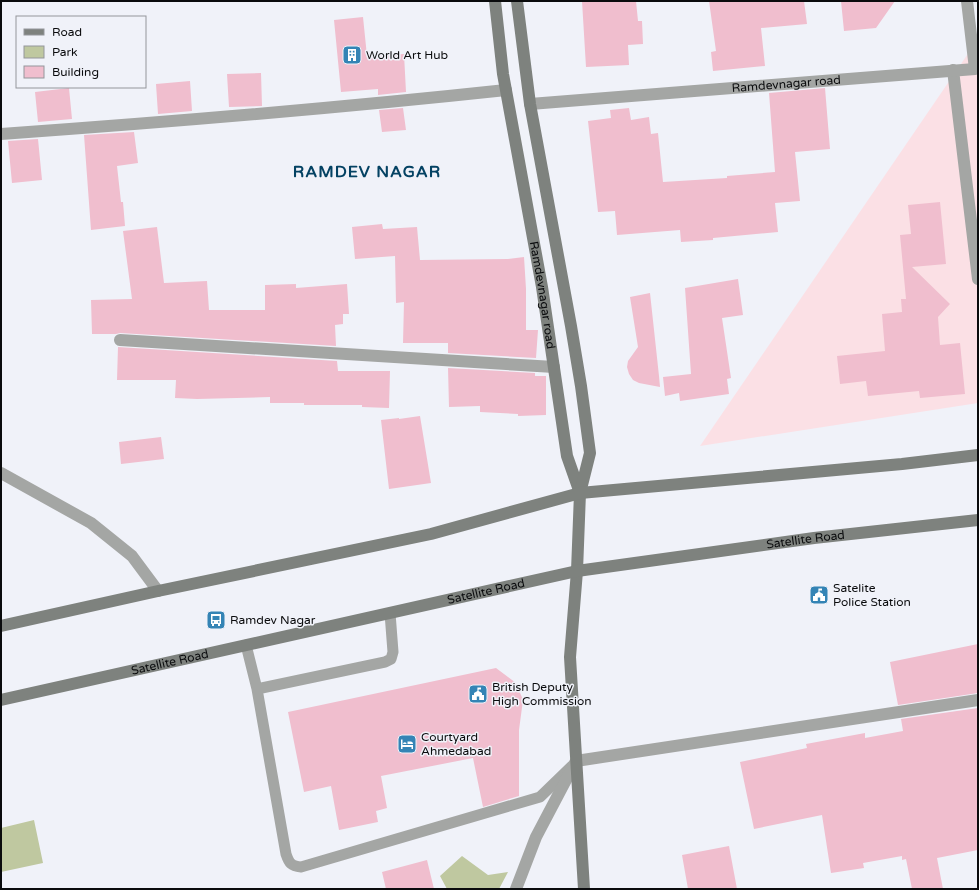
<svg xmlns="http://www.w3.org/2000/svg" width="979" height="890" font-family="'Varela Round',sans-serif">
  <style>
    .commercial { fill: #fbe0e5 }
    .green { fill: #bfc8a0 }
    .building { fill: #f0bece }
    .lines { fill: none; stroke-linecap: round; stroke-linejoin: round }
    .lane { stroke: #a4a6a4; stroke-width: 11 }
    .street { stroke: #a4a6a4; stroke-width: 12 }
    .secondary { stroke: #7e827e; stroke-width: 12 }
    .labels { text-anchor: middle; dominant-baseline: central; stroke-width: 3; stroke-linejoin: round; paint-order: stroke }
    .poi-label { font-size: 12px; fill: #0a0b0d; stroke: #f0f2f9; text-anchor: start }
    .street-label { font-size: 12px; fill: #0a0b0d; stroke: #f0f2f9 }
    .district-label { font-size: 16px; font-weight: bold; letter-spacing: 1px; fill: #044263; stroke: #f0f2f9 }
  </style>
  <rect width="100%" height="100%" fill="#f0f2f9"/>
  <path class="commercial" d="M978 39V403L700 446Z"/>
  <path class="green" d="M34 820 43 863 1 872V828Z
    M462 856 488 875 508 872 499 889H447L440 876Z"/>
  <path class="building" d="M582 1H636L638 21H642L643 44 628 45 629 65 586 67Z
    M709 1H804L807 24 761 28 765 66 713 71 711 52 716 51Z
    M841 1H895L876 28 844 31Z
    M363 17 367 56 404 54 406 92 378 95V89L341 92 334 20Z
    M261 73 262 106 229 107 227 74Z
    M190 81 192 111 158 114 156 84Z
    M69 88 72 119 38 122 35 92Z
    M825 88 830 149 795 152 800 201 775 203 778 232 713 238V240L681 242 680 230 617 235 615 211 598 212 588 121 611 118 610 110 629 108 631 120 649 117 651 134 658 133 663 182 727 178V176L775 172 769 93Z
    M403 108 406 130 382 132 379 110Z
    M134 132 138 163 117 166 121 202H123L125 226 91 230 84 135Z
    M38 139 42 180 12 183 8 141Z
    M940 202 946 264 912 267 950 304 938 317 940 345 960 343 965 394 920 398 919 391 868 396 866 381 840 384 837 356 885 351 882 314 902 312 901 299H906L900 235 911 234 908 205Z
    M382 224 383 229 417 227 420 260 508 259 524 257 526 289V330H538L536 358 448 353V343H403L404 302 396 303 395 256 355 259 352 227Z
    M157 227 164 283 207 281 209 310H265V285L296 284V288L347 284 349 314H343V324L335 325 336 346 120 333 116 334H92L91 300 132 299 123 231Z
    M738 279 743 315 722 318 731 378 727 379 729 394 680 401 679 393 665 396 663 377 691 374 685 288Z
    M650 293 659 376 660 387 639 383 633 380 629 374 627 367 628 361 638 347 630 297Z
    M118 347 337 361 338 371H390L389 408 362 407V405H304V403H270V397L197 399 175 398 176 380H117Z
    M448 368 535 373V376H546V415L518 416V414L480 412V406L449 407Z
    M420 416 431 483 389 489 381 420 399 418V419Z
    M161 437 164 459 121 464 119 442Z
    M978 644V693L898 705 890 662Z
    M496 668 516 683 523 700 519 730V796L483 807 473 758 381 776 387 808 376 811 378 822 339 830 331 786 304 792 288 712Z
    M978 708V850L937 858 943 889H912L906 859 902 860V856L863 863 864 868 831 873 822 815 754 829 740 762 807 748 806 744 865 733V738L903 731 901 719Z
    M729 846 737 889H688L682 855Z
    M427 860 434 889H386L382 872Z"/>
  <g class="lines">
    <path class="lane" d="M246 645 257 689 385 662 391 659 393 652 390 613
      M257 689 286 854C289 863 291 866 301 867L540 797 572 766"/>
    <g class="street">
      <path d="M953 70 978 279"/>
      <path id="s1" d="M530 104 975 69 967 1"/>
      <path d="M1 134C170 122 338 108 506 90"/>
      <path d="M120 340 554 367"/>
      <path d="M1 473 91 523 132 556 158 591"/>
      <path d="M516 889 536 837 576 761 978 700"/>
    </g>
    <g class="secondary">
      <path id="s2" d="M495 1 503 74 542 287 567 456 580 493"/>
      <path d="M517 1 530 104 571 326 581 386 590 453 580 493 577 571 570 657 584 889"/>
      <path d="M1 626 158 591 431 534 580 493 902 464 978 455"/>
      <path id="s3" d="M1 700 577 571 814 538 978 520"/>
    </g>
  </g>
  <defs>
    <g id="building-square" transform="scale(1)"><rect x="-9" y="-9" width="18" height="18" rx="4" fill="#3484b5" stroke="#f0f2f9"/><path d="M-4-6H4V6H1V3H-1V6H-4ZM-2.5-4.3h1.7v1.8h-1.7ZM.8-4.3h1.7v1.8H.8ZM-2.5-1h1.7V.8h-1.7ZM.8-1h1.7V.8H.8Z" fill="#fff"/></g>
    <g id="civic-square" transform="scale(1)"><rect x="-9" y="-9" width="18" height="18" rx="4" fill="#3484b5" stroke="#f0f2f9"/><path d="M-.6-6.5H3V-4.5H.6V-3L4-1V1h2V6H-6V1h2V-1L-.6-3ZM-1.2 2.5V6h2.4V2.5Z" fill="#fff"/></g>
    <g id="bus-square" transform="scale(1)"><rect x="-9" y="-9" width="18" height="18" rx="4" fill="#3484b5" stroke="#f0f2f9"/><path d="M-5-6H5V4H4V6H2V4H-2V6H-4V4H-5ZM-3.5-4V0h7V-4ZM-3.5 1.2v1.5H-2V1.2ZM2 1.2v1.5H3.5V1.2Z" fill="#fff"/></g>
    <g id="hotel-square" transform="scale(1)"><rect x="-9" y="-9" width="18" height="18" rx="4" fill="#3484b5" stroke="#f0f2f9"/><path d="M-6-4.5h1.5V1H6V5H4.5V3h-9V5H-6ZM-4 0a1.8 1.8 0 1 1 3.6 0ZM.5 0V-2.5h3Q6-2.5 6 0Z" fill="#fff"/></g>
  </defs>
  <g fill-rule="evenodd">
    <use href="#building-square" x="352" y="55"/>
    <use href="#civic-square" x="819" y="595"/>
    <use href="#bus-square" x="216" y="620"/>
    <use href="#civic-square" x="478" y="694"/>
    <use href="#hotel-square" x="407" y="744"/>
  </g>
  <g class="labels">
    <g class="poi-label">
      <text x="366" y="55">World Art Hub</text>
      <text x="833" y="588">Satelite<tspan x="833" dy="14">Police Station</tspan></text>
      <text x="230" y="620">Ramdev Nagar</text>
      <text x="492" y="687">British Deputy<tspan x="492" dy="14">High Commission</tspan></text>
      <text x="421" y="737">Courtyard<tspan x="421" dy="14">Ahmedabad</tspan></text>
    </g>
    <g class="street-label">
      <text stroke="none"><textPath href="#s1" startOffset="257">Ramdevnagar road</textPath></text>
      <text stroke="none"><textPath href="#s2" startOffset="298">Ramdevnagar road</textPath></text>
      <text stroke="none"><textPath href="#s3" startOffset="821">Satellite Road</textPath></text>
      <text stroke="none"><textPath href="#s3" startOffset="497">Satellite Road</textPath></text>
      <text stroke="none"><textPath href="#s3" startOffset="173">Satellite Road</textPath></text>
    </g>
    <g class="district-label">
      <text x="367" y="172">RAMDEV NAGAR</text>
    </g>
  </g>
  <rect width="979" height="890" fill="none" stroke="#0a0b0d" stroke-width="4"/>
  <rect x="16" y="16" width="130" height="72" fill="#f0f2f9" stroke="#94969b"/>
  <rect x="24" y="29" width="20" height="6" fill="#7e827e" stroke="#94969b"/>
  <text x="52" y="36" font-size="12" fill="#0a0b0d">Road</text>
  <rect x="24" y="46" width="20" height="12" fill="#bfc8a0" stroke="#94969b"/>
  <text x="52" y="56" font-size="12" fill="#0a0b0d">Park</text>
  <rect x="24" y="66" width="20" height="12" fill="#f0bece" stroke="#94969b"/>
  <text x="52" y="76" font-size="12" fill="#0a0b0d">Building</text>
</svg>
